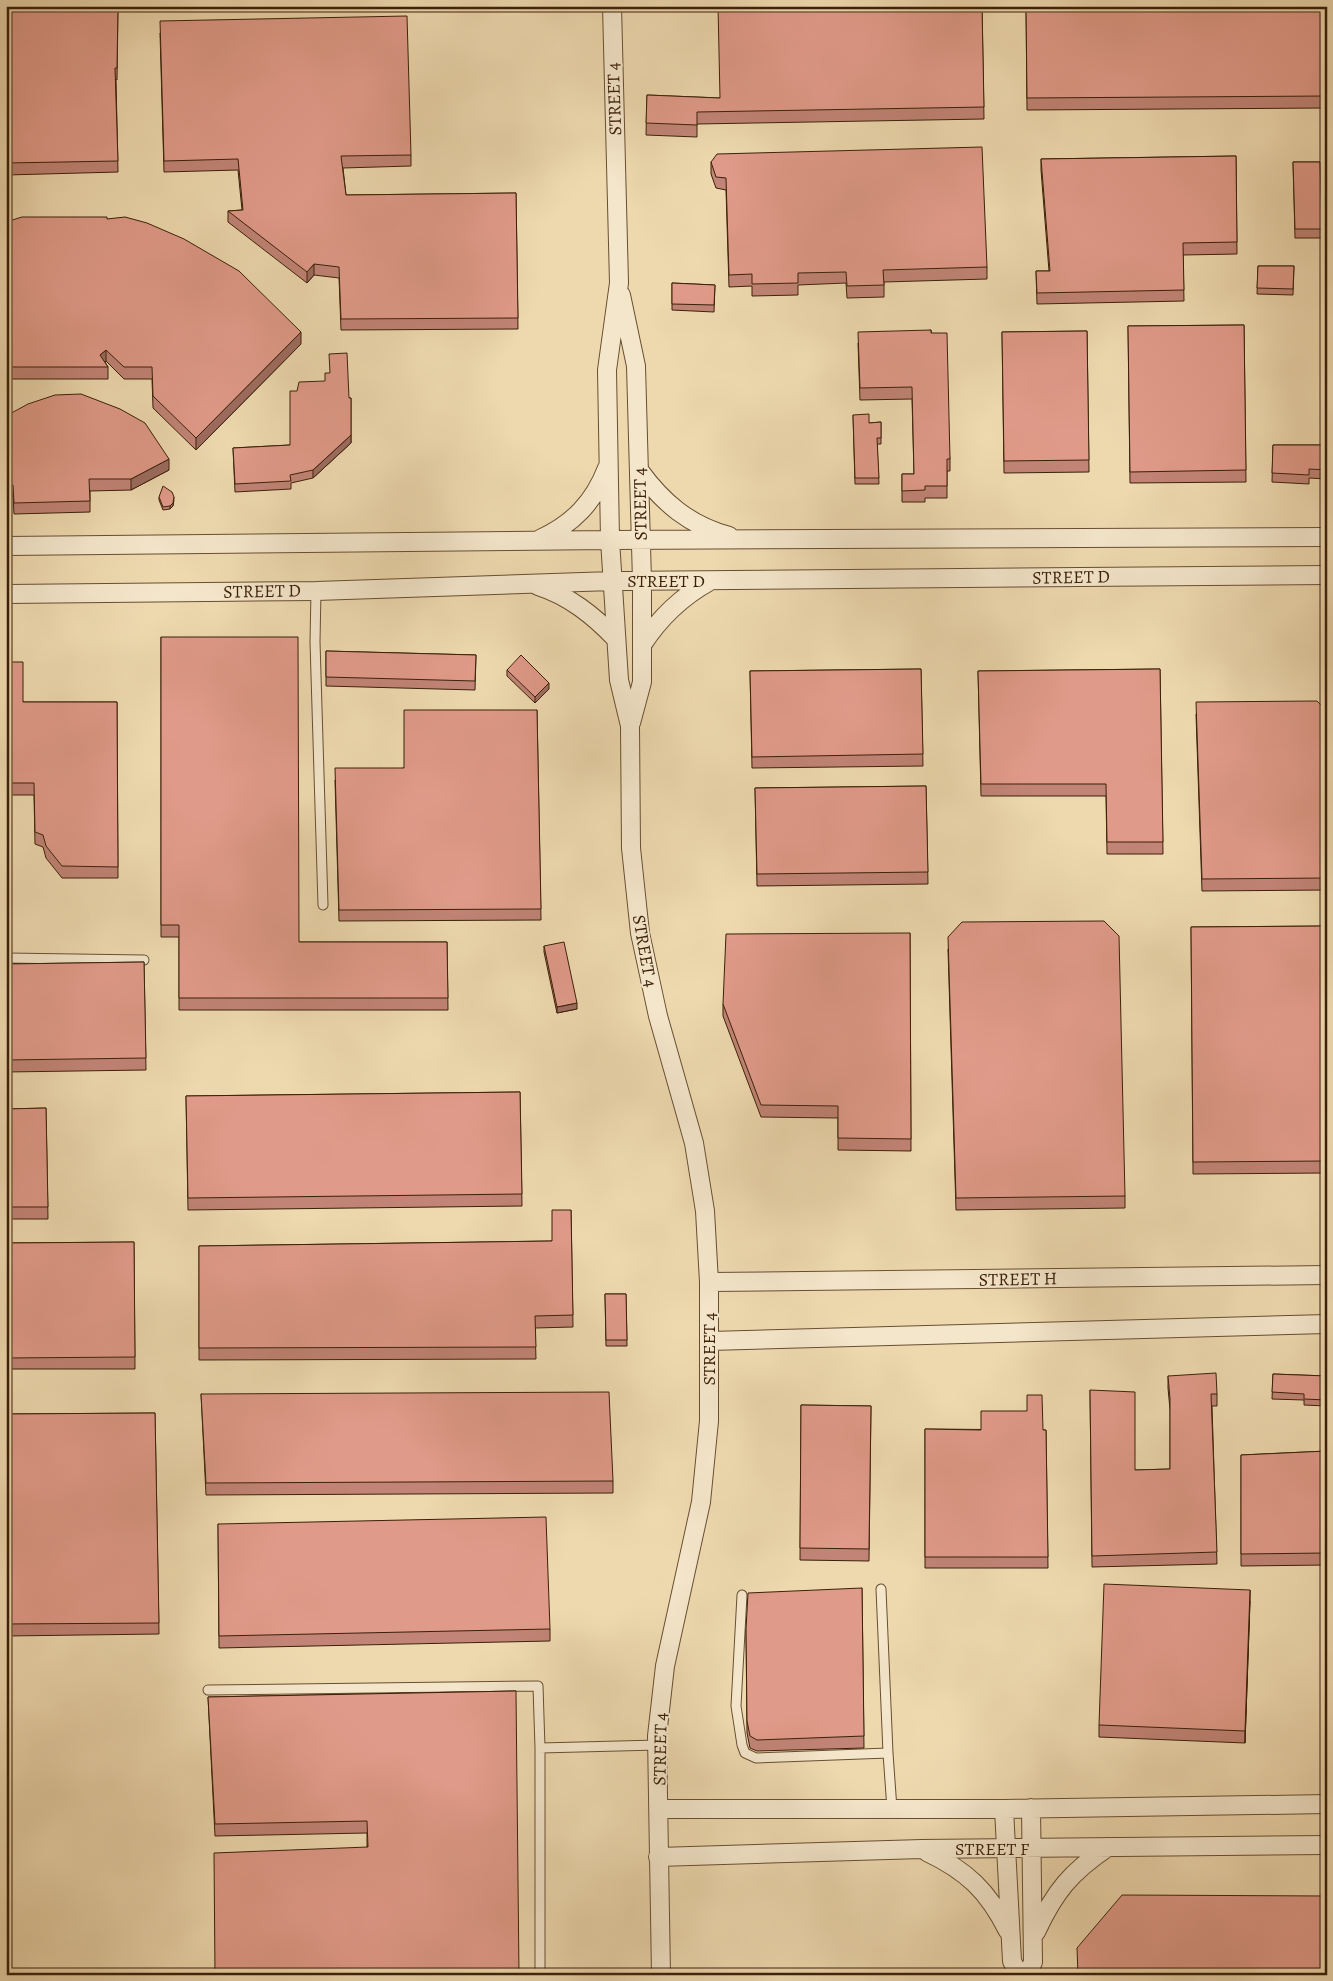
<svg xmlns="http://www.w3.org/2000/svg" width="1333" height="1981" font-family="Alegreya,serif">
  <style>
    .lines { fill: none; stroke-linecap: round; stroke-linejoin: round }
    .service-casing { stroke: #684e32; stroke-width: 11 }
    .minor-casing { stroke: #684e32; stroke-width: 20 }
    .service { stroke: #f4e6cb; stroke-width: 9 }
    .minor { stroke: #f4e6cb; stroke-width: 18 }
    .wall { fill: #c18476; stroke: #3b2009 }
    .shaded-wall { fill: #9d6c60; stroke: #3b2009 }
    .building { fill: #e09a89; stroke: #3b2009 }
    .labels { text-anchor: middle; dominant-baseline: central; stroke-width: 4; stroke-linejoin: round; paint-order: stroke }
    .street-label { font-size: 18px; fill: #3b2009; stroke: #f4e6cb }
  </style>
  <rect width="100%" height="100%" fill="#eed9af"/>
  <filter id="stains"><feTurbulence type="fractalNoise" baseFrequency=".004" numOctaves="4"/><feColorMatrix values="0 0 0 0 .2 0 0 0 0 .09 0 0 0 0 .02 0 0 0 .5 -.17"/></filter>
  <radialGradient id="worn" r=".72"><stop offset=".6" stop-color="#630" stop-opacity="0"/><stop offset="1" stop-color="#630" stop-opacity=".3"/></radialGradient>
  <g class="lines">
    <g class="service-casing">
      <path id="service" d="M316 591 315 642 323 905
        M6 958 144 960
        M881 1589 888 1753 892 1809
        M742 1595 736 1706 742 1745 745 1753 756 1758 888 1753
        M208 1690 538 1686 540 1748
        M540 1975V1748L658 1745"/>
    </g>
    <g class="minor-casing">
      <path id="minor" d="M612 6 619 283 607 370 610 540 619 680 630 726 631 848 640 933 658 1016 694 1143 705 1211 709 1282V1421L701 1502 665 1666 657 1736 661 1975
        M621 295 636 366 642 581V682L631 723
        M639 470C663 503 689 525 729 536
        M540 539C573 524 594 502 607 468
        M6 546 610 540 1327 537
        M538 586C569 596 593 615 616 639
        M6 594 316 591 612 581 1327 575
        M642 645C660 617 681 597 710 581
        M709 1282 1327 1275
        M710 1341 1327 1324
        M660 1809H1004L1327 1804
        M1004 1809 1012 1961 1019 1975
        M927 1852C967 1871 988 1891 1008 1931
        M658 1857 922 1849 1327 1845
        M1036 1932C1055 1891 1071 1872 1108 1847
        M1027 1975 1033 1962 1031 1808"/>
    </g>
    <use href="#service" class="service"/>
    <use href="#minor" class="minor"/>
  </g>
  <path class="wall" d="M6 6H118L117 80 116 79 118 172 6 175Z
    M982 6 984 119 697 124V137L646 135 647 95 720 98Z
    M1026 6 1327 20V68H1325L1326 108 1027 110Z
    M160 33 411 155V166L343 168 346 195 516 193 518 329 341 330 339 278 314 275 307 283 228 222V211L242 210 238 170 164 172Z
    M1236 156 1237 254 1183 255 1184 301 1037 304 1036 271H1049L1041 170V159Z
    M711 162 987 267V279L884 282V297L847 298 846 283 798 285V295L752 296V286L729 287 726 190 716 188 711 174Z
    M1293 162H1320L1322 238H1295Z
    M107 219 301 344 196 450 153 408 152 379H124L106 361 105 362 108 367V379H7L6 222Z
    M1258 266H1294L1293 295 1257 294Z
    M672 283 715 285 714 312 672 310Z
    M1244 325 1246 482 1130 483 1128 326Z
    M931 330 950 459V471H947V498H925V502H902V474H914L912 399 860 400 858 343Z
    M1087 331 1089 472 1004 473 1002 332Z
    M349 398H351V443L313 478 291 483V489L235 492 233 448 290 445Z
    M853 415 869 423 881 422V444H877L879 484H855Z
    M6 416 169 470 131 490 90 491V512L14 514 13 496 6 493Z
    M1273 445H1327V479L1309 478V484L1272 482Z
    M159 497 174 500 173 506 170 509 163 510 159 500Z
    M161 637 299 942H447L448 1010H179V937H161Z
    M326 651 476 655 475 690 326 686Z
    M6 662 23 702H117L118 878H62L46 858 43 847 35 844 34 795H6Z
    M921 669 923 766 752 768 750 671Z
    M1160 669 1163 854H1107L1106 796H981L978 671Z
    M507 670 549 689 535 703 507 676Z
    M537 710 541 920 339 921 335 780 404 768Z
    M1327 711V890L1202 891 1196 714Z
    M926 786 928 884 757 886 755 788Z
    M1327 926V1173L1193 1174 1191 927Z
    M910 933 911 1151 838 1150V1118L761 1117 723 1016V1004Z
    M544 946 577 1009 557 1013 544 952Z
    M948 949 1125 1196V1208L956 1210Z
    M144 962 146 1070 6 1072V964Z
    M520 1092 522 1206 188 1210 186 1096Z
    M46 1108 48 1219H6V1109Z
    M571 1210 573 1327 535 1328 536 1359 199 1360V1246L552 1241Z
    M134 1242 135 1369H6V1243Z
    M605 1294H626L627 1346H606Z
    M1273 1374 1327 1376 1326 1406 1304 1405V1400L1272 1399Z
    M1168 1376 1217 1394V1406H1212L1217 1564 1092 1567 1090 1390 1135 1470 1170 1469V1410L1168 1388Z
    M201 1394 613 1481V1493L206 1495Z
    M801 1405 871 1406 869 1561 800 1560Z
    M155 1413 159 1634 6 1636V1414Z
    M925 1429 1046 1430 1048 1568H925Z
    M1327 1451V1565L1241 1566V1455Z
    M218 1524 550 1629V1641L219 1648Z
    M862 1588 864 1748 757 1751 750 1748 747 1733 746 1629Z
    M1250 1601 1245 1743 1099 1737V1725Z
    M516 1691 367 1847V1833L215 1836 208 1697Z"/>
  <path class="shaded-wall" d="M314 264V275L307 283V272Z
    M301 332V344L196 450V438Z
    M106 350V361L100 366V355Z
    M7 367V379L6 380V368Z
    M351 435V443L313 478V470Z
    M169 459V470L131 490V479Z
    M174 497 173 506 170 509V506Z
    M549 683V689L535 703V697Z
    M577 1003V1009L557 1013V1007Z
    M1250 1590V1601L1245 1743V1731Z"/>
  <path class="building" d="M6 6H118L117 68H115L118 161 6 163Z
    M718 6H982L984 107 697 112V125L646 123 647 95 720 98Z
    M1026 6H1325V20H1327V56H1325L1326 96 1027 98Z
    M407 16 411 155 341 156 346 195 516 193 518 318 341 319 339 267 314 264 307 272 228 211 243 210 238 159 164 161 160 21Z
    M982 147 987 267 883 270 884 285 847 286 846 272 798 273V283L752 284V274L729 275 726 178 716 177 711 162 717 154Z
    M1236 156 1237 242 1183 243 1184 290 1037 293 1036 271H1050L1041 159Z
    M1293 162H1320L1322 229H1295Z
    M22 217H107V219L125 217 147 223 184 239 239 271 301 332 196 438 153 396 152 367H124L106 350 100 355 108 367H7L6 368V222Z
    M1258 266H1294L1293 289 1257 288Z
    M672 283 715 285 714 305 672 304Z
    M1244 325 1246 470 1130 472 1128 326Z
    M931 330V333H947L950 459H947V486H925V490L902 491V474H914L912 387 860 388 858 332Z
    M1087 331 1089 460 1004 461 1002 332Z
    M347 353 349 398H351V435L313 470 290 475 291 481 235 484 233 448 290 445V391H297L299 382 325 381V373H330L329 354Z
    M81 394 120 409 145 423 169 459 131 479H89L90 501 14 503 13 485 6 481V416L28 404 55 395Z
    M869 414V423L881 422V438H877L879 478H855L853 415Z
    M1273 445H1327V470L1309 469V475L1272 473Z
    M163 486 172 492 174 497 173 503 170 506 163 507 159 497Z
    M161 637H298L299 942H447L448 998H179V925H161Z
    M326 651 476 655 475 681 326 677Z
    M521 655 549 683 535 697 507 670Z
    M6 662H23V702H117L118 867 62 866 46 846 43 835 35 832 34 783H6Z
    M921 669 923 754 752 757 750 671Z
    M1160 669 1163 842H1107L1106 784H981L978 671Z
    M1317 701 1327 711V878L1202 879 1196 702Z
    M404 710H537L541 909 339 910 335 768H404Z
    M926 786 928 872 757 874 755 788Z
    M1104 921 1119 936 1125 1196 956 1198 948 937 962 922Z
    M1327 926V1161L1193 1162 1191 927Z
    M910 933 911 1139 838 1138V1106L761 1105 723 1004 726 934Z
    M564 942 577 1003 557 1007 544 946Z
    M144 962 146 1058 6 1060V964Z
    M520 1092 522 1194 188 1198 186 1096Z
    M46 1108 48 1207H6V1109Z
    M552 1210H571L573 1315 535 1316 536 1347 199 1348V1246L552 1241Z
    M134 1242 135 1357 6 1358V1243Z
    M605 1294H626L627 1340H606Z
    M1216 1373 1217 1394H1211L1217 1552 1092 1556 1090 1390 1135 1392V1470L1170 1469V1399L1168 1376Z
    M1273 1374 1327 1376 1326 1400 1304 1399V1394L1272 1392Z
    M609 1392 613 1481 206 1483 201 1394Z
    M1027 1395H1042L1043 1430H1046L1048 1557H925V1429L981 1430V1411H1027Z
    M801 1405 871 1406 869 1549 800 1548Z
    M155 1413 159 1623 6 1624V1414Z
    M1327 1451V1553L1241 1554V1455Z
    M546 1517 550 1629 219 1636 218 1524Z
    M1104 1584 1250 1590 1245 1731 1099 1725Z
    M862 1588 864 1736 757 1740 750 1736 747 1721 746 1629 748 1593Z
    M516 1691 519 1975H215L214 1853 368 1847 367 1821 215 1824 208 1697Z
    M1122 1895 1327 1896V1975H1078L1077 1948Z"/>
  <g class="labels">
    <g class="street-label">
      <text transform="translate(614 99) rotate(-92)">STREET 4</text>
      <text transform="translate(640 504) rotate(-91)">STREET 4</text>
      <text transform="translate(1071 577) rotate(-1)">STREET D</text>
      <text x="666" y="581">STREET D</text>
      <text transform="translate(262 591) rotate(-1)">STREET D</text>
      <text transform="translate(645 951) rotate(80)">STREET 4</text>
      <text transform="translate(1018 1279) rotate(-1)">STREET H</text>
      <text transform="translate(709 1349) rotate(-90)">STREET 4</text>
      <text transform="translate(660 1749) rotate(-89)">STREET 4</text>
      <text x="992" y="1849">STREET F</text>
    </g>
  </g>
  <rect width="1333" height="1981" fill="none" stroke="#eed9af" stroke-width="25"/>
  <rect x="8" y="8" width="1318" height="1966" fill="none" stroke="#3b2009" stroke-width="2.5"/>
  <rect x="12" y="12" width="1308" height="1956" fill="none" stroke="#3b2009"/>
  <rect width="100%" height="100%" filter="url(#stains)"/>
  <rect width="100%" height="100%" fill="url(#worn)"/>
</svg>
